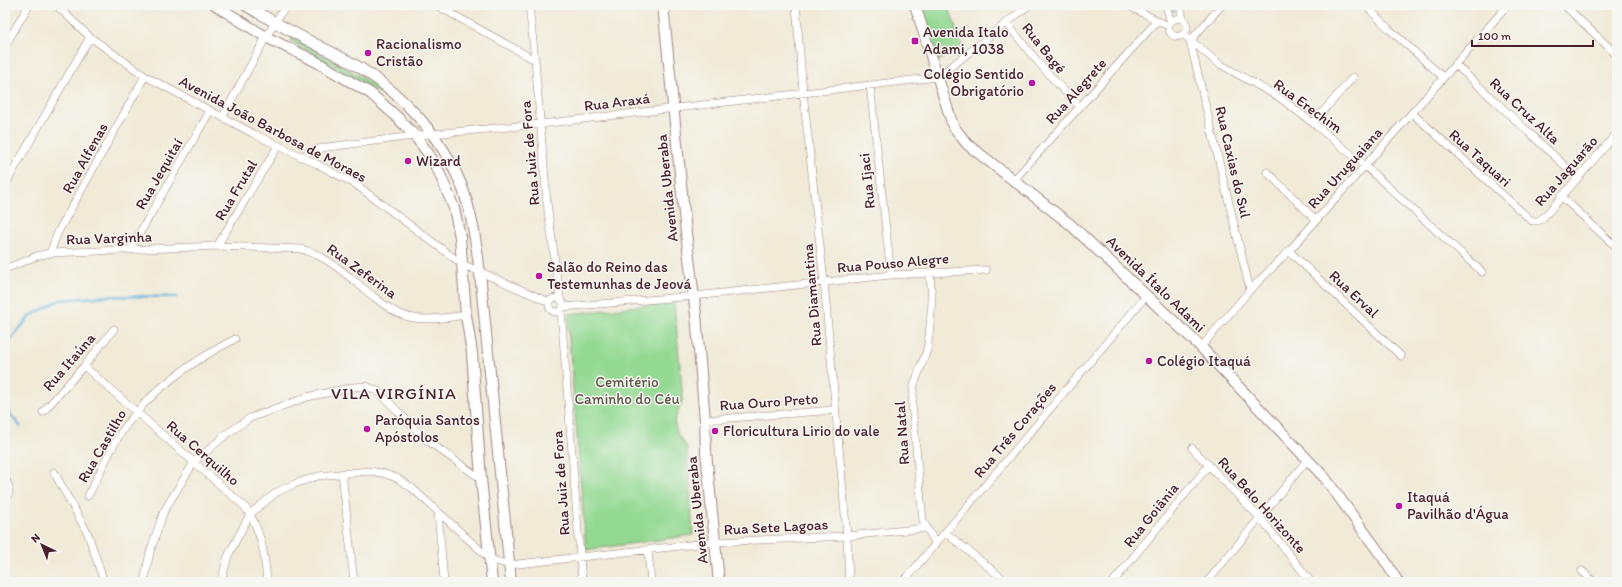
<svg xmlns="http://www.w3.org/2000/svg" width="1622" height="587" font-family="Itim,sans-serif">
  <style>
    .green { fill: #93d992; stroke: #6e7c5e }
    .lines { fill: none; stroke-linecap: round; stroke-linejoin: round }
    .stream { stroke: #61b1dc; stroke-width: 2.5 }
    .street-casing { stroke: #9d8481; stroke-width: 8 }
    .secondary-casing { stroke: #9d8481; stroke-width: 12 }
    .street { stroke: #fff; stroke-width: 7 }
    .secondary { stroke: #fff; stroke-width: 10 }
    .poi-dot { fill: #b5179e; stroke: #f6f6f2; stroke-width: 1.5 }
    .labels { text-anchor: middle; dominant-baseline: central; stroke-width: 3; stroke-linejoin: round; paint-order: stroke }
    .poi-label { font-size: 15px; fill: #4a1f2b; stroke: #f6f6f2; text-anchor: start }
    .street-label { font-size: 15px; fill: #4a1f2b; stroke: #f6f6f2 }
    .park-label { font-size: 15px; fill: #60574a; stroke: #f6f6f2 }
    .quarter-label { font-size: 17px; letter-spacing: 1px; fill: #4a1f2b; stroke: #f6f6f2 }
  </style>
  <rect width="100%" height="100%" fill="#f6f6f2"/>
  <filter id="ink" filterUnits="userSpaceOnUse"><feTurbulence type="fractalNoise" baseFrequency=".025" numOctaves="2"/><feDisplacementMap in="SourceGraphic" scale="8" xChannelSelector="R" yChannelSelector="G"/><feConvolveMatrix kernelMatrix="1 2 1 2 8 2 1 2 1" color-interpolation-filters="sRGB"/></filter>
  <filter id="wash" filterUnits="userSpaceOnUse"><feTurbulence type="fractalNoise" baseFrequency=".012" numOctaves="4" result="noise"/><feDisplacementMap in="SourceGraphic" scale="16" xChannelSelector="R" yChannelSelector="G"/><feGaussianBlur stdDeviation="0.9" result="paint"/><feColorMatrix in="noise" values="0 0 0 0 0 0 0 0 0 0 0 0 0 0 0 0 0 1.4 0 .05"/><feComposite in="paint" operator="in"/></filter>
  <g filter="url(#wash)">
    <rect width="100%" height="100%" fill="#f0ead7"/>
    <path class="green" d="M919 5H948L962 46 938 61Z
      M293 37 385 91 384 96 291 41Z
      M674 302 683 399 674 422 678 435 687 447 693 535 586 550 568 326 569 314Z"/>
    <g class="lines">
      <path class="stream" d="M1172 5 1174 11
        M5 346 30 316 60 300 108 296 177 297
        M5 408 20 426"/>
    </g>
  </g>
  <g filter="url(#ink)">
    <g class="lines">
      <g class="street-casing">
        <path id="street" d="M56 5 90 37 145 76 254 134 315 163 355 184 462 264 549 302
          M436 5 535 60
          M529 5 535 60 547 203 560 298
          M796 5 803 92 824 282 847 536 849 582
          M1127 5 1168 26
          M1166 5C1167 10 1169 15 1170 20 1170 25 1167 27 1170 32 1176 42 1191 33 1186 23 1182 16 1175 18 1170 22
          M1180 5 1183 19
          M1222 5 1190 41 1250 290
          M1365 5 1390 30 1443 77
          M1564 5 1617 55
          M1007 23C1029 53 1053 80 1079 106
          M1183 34 1218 63 1280 98 1313 123 1364 165 1482 272
          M5 46 29 5
          M1455 64 1577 177
          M870 85 891 275
          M1412 113 1532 221H1538L1544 217 1617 133
          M223 116 266 37 286 5
          M1313 123 1353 77
          M301 157 313 150 328 147 421 135 541 124 938 77 1029 5
          M1267 172 1316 220
          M1014 180 1157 21
          M5 185 90 37
          M1561 196 1617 248
          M217 246 278 146
          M130 250 210 111
          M1289 251 1401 356
          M50 253 58 232 145 76
          M5 269 37 256 50 253 217 246 301 249C329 256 351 279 374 297 386 306 398 316 414 318 431 321 449 317 466 315
          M930 272 932 302 929 336 927 350 914 385 912 404 923 521 936 544
          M549 305a7 7 0 1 1 14 0a7 7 0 1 1-14 0Z
          M563 307 694 296 891 275 986 270
          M561 311 582 582
          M1201 347 1250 290 1289 251 1508 5
          M84 366 244 506C261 527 265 556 267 582
          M43 412 84 366 114 329
          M705 420 835 410
          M1192 448 1262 520 1311 582
          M54 472 88 534 104 582
          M342 473 354 582
          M5 479C11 487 10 493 5 501
          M88 496C99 475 109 451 122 431 150 390 191 362 235 339
          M438 512 444 582
          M946 533 1007 582
          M648 551 651 582
          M1582 571 1594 582
          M144 582 150 552 164 511 194 462 228 433 250 418 307 397 354 387 366 386 378 391 425 439 481 479
          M221 582 228 556 250 514 277 492 294 484 318 476 369 471 382 473 397 478 412 488 490 559 509 565 716 542 847 536 926 528
          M903 582 1147 295
          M1113 582 1209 465
          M1207 582 1308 459"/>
      </g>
      <g class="secondary-casing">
        <path id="secondary" d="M215 5 266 37 315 61 370 93 396 116 415 136 428 153 439 172 454 208 460 237 466 315 472 353 481 479 492 582
          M245 5C270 20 296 34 321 47 335 54 349 61 362 69 404 96 442 137 461 184 472 213 476 242 480 273L511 582
          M663 5 686 233 696 315 705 420 706 452 719 582
          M915 5 953 126 967 144 1071 225 1199 345 1325 478 1384 559 1398 582"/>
      </g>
      <use href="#street" class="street"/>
      <use href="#secondary" class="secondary"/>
    </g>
  </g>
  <g class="poi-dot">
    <rect x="911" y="37" width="8" height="8" rx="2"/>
    <circle cx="368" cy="53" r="4"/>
    <circle cx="1032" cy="83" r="4"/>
    <circle cx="408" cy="161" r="4"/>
    <circle cx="539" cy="276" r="4"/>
    <circle cx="1149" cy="361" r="4"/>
    <circle cx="367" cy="429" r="4"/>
    <circle cx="715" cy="431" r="4"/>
    <circle cx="1399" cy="506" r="4"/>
  </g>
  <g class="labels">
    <g class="poi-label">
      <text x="923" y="32">Avenida Italo<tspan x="923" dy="17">Adami, 1038</tspan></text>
      <text x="376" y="44">Racionalismo<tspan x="376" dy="17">Cristão</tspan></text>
      <text x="1024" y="74" text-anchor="end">Colégio Sentido<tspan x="1024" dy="17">Obrigatório</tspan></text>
      <text x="416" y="161">Wizard</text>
      <text x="547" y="267">Salão do Reino das<tspan x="547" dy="17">Testemunhas de Jeová</tspan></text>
      <text x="1157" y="361">Colégio Itaquá</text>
      <text x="375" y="420">Paróquia Santos<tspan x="375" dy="17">Apóstolos</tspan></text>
      <text x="723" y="431">Floricultura Lirio do vale</text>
      <text x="1407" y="497">Itaquá<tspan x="1407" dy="17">Pavilhão d'Água</tspan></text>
    </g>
    <g class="street-label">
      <text transform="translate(1044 48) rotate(51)">Rua Bagé</text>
      <text transform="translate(1076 91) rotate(-48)">Rua Alegrete</text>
      <text transform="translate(617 102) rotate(-7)">Rua Araxá</text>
      <text transform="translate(1308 106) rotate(36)">Rua Erechim</text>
      <text transform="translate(1525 111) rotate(43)">Rua Cruz Alta</text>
      <text transform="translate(273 129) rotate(28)">Avenida João Barbosa de Moraes</text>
      <text transform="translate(530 153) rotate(-95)">Rua Juiz de Fora</text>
      <text transform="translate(85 158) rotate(-61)">Rua Alfenas</text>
      <text transform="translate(1480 158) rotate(42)">Rua Taquari</text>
      <text transform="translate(1233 162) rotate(77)">Rua Caxias do Sul</text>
      <text transform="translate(1345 168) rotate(-48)">Rua Uruguaiana</text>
      <text transform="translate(1566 171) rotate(-49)">Rua Jaguarão</text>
      <text transform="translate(159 174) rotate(-60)">Rua Jequitaí</text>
      <text transform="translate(867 181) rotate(-96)">Rua Ijaci</text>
      <text transform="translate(667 188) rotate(-96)">Avenida Uberaba</text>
      <text transform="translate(236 190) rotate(-59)">Rua Frutal</text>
      <text transform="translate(109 238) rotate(-2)">Rua Varginha</text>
      <text transform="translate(893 263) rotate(-5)">Rua Pouso Alegre</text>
      <text transform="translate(362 271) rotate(36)">Rua Zeferina</text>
      <text transform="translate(1156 284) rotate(44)">Avenida Ítalo Adami</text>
      <text transform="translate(1354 294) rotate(43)">Rua Erval</text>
      <text transform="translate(812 295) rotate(-95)">Rua Diamantina</text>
      <text transform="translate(69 362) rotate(-49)">Rua Itaúna</text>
      <text transform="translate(769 402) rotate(-4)">Rua Ouro Preto</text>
      <text transform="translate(1015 430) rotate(-50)">Rua Três Corações</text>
      <text transform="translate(902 433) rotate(-94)">Rua Natal</text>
      <text transform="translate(102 446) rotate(-60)">Rua Castilho</text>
      <text transform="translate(203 453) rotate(41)">Rua Cerquilho</text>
      <text transform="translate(561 483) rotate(-94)">Rua Juiz de Fora</text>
      <text transform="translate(1262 505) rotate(48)">Rua Belo Horizonte</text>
      <text transform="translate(697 510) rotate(-96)">Avenida Uberaba</text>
      <text transform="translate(1151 515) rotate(-51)">Rua Goiânia</text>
      <text transform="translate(776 527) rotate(-3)">Rua Sete Lagoas</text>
    </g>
    <g class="park-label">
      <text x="627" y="382">Cemitério<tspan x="627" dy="17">Caminho do Céu</tspan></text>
    </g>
    <g class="quarter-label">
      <text x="394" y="393">VILA VIRGÍNIA</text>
    </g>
  </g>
  <rect width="1622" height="587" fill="none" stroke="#f6f6f2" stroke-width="20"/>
  <g transform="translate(42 545) rotate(317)" stroke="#f6f6f2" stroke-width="3" paint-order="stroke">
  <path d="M0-3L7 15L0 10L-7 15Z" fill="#4a1f2b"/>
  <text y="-6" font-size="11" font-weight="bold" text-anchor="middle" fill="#4a1f2b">N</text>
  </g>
  <path d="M1472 40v6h121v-6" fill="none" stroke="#4a1f2b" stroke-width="2"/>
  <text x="1478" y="40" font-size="12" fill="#4a1f2b" stroke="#f6f6f2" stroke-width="3" paint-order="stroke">100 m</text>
</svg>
